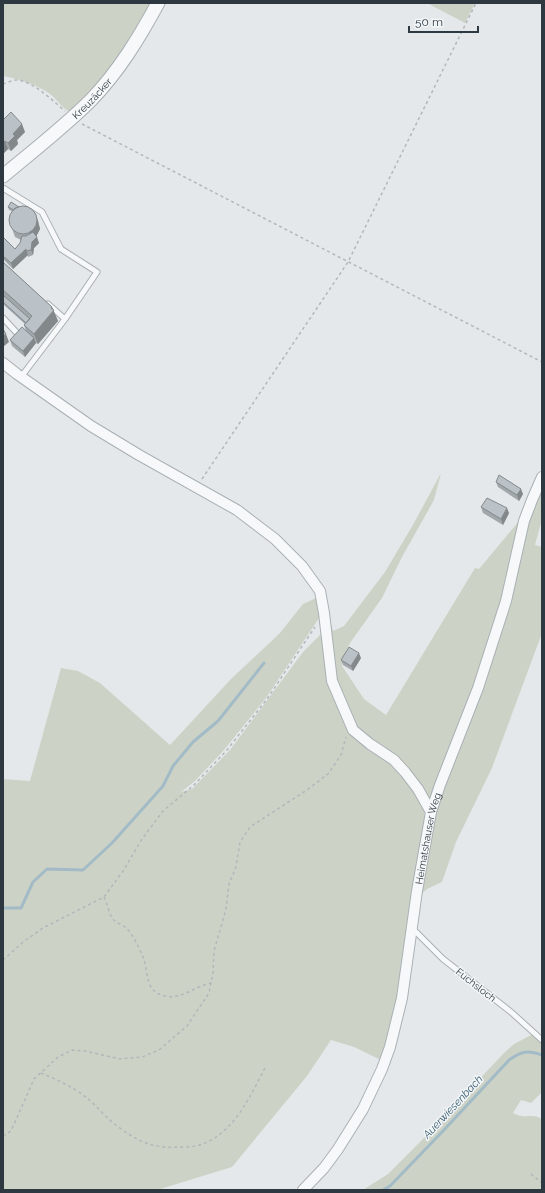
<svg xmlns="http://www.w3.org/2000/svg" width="545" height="1193" font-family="Raleway,sans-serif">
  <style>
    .green { fill: #ccd3c6 }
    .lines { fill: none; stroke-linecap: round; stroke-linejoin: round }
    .stream { stroke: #a3bbc6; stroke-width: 3 }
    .service-casing { stroke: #a9b0b4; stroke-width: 7 }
    .minor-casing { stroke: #a9b0b4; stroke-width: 12 }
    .tertiary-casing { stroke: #a9b0b4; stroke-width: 15 }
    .path { stroke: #b2b7ba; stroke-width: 1.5; stroke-dasharray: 3 3; stroke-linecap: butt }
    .service { stroke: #f6f8f9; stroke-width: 5 }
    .minor { stroke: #f6f8f9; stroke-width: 10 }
    .tertiary { stroke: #f6f8f9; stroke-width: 13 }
    .wall { fill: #a1a7ab }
    .shaded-wall { fill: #83888b }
    .building { fill: #bbc2c7; stroke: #83888b }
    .labels { text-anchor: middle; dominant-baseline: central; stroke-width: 3; stroke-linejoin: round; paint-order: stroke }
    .street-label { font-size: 10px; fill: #2d3841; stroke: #f3f6f8 }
    .water-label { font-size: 11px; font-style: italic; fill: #3b5e71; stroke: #f3f6f8 }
  </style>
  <rect width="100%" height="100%" fill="#e4e8ea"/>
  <path class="green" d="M3 3H154L138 32 94 90 71 112C62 109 57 99 50 94 36 84 19 79 3 76Z
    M427 3H475L465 23Z
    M441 473 434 500 402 557 382 598 350 643 342 659V666L364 699 386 715 475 568 479 569 524 515 504 604 434 796 429 798 425 797 389 754 385 760 395 765 423 804 425 819 399 996 390 1031 381 1060 354 1047 331 1040 307 1076 232 1167 157 1190H3V779L30 781 61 668 78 671 100 683 170 745 231 679 280 633 303 604 314 599 319 594 323 612 266 698 224 750 195 781 181 792 192 789 230 750 303 652 331 624 333 631 344 626 385 572 414 523Z
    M542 486 541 523 535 545 542 547V633L492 768 456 842 442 882 427 889 419 896 435 811 528 522Z
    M533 1034 542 1043V1092L531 1103 521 1100 513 1113C516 1114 519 1116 522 1116 530 1117 536 1114 542 1120V1190H363L388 1174 420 1142 504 1053 514 1044Z"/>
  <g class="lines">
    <path class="stream" d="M3 908H21L33 882 47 869 83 870 112 843 163 786 173 766 193 742 218 721 264 663
      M383 1190 390 1186 443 1131 509 1060C522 1051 527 1050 542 1055"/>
    <g class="service-casing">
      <path id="service" d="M3 188 42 212 61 249 97 272 65 319
        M3 318 17 333
        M21 377 65 319 48 304
        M412 928 443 959 511 1012 542 1040"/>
    </g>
    <g class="minor-casing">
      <g id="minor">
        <path d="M3 363 17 374 91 426 139 455 237 510 275 539 302 566 320 591 324 613 332 681 353 730 370 744 394 760 405 772 418 789 431 812"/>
        <path id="s1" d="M303 1190 324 1168 338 1149 363 1109 382 1069 390 1047 402 998 417 891 431 812 440 785 478 688 506 601 524 521 532 500 542 477"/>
      </g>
    </g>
    <g class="tertiary-casing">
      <g id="tertiary">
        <path id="s2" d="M3 176C33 151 64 127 91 100 119 71 139 38 158 3"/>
      </g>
    </g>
    <path class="path" d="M3 84C7 83 12 80 16 80 32 80 53 101 65 111
      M82 124 542 362
      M202 479 348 262 476 3
      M104 897C107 903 109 914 113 919 116 923 122 924 126 928 133 934 139 948 143 957 149 972 144 992 165 996 181 1000 195 986 211 983
      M3 960 23 942 43 928 104 897 123 871 142 839 163 811 194 785 227 750 267 699 315 627
      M41 1073C56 1079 75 1088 87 1098 97 1106 105 1117 116 1125 135 1140 153 1149 177 1147 183 1147 190 1147 196 1146 233 1137 250 1096 266 1066
      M3 1136 11 1131 34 1079 58 1057 72 1050 85 1051 120 1059 142 1057 159 1050 187 1026 209 993 213 973 214 951 226 909 229 884 236 867 240 842 250 827 307 790 328 774 341 755 346 737
      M531 1174 542 1183"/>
    <use href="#service" class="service"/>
    <use href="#minor" class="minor"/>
    <use href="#tertiary" class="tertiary"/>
  </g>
  <path class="wall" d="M3 120 25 132 17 140 18 144 11 151 8 149 3 154Z
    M8 207H19L35 213 38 221 40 229 36 236 39 243 34 248 33 255 28 257V255L13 269 3 259V237L15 249 20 243 21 240 15 237 9 220 12 211 9 210Z
    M3 262 52 307 58 321 38 344 36 343 25 357 12 346 10 340 26 331 24 325 25 324 3 304Z
    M496 482 523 494 519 501 498 487Z
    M481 507 509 513 503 525 483 513Z
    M361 658 353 671 343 665 341 660Z"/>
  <path class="shaded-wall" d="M22 124 25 132 17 140 18 144 11 151 8 143 13 134Z
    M5 141 8 149 3 154V143Z
    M35 213 38 221 40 229 36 237 32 240 29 232Z
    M37 237 39 243 34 248 33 255 31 250 32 242Z
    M26 249 28 255 13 269 11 263Z
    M52 307 58 321 38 344 34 334Z
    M6 334 9 342 3 347V336Z
    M34 338 36 343 25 357 23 351Z
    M521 489 523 494 519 501 517 495Z
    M507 508 509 513 503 525 501 519Z
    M359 653 361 658 353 671 351 666Z"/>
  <path class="building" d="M11 112 22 124 13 134 15 136 8 143 5 141 3 143V120Z
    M11 202 19 207 15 208 14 210 8 207Z
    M9 220a14 14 0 1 1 28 0a14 14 0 1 1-28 0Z
    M33 232 37 237 32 242 31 250 26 251V249L11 263 3 256V237L15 249 20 243 22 236H26Z
    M3 262 52 307 51 308 54 310 34 334 24 325 32 316 3 290Z
    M3 295 30 319 26 323 3 302Z
    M22 327 34 338 23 351 10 340Z
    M3 329 6 334 3 336Z
    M499 475 521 489 517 495 496 482Z
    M487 498 507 508 501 519 481 507Z
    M349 647 359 653 351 666 341 660Z"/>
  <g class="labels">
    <g class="street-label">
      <text stroke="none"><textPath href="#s2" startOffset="118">Kreuzäcker</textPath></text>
      <text stroke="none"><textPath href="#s1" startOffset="381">Heimatshauser Weg</textPath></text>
      <text transform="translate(476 985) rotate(38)">Fuchsloch</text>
    </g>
    <g class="water-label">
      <text transform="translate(453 1107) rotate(-47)">Auerwiesenbach</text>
    </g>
  </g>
  <rect width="545" height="1193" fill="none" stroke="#2d3841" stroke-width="8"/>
  <path d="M409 26v6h69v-6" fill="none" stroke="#2d3841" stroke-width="2"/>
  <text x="415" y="26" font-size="12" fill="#2d3841" stroke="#f3f6f8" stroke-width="3" paint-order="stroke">50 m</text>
</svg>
